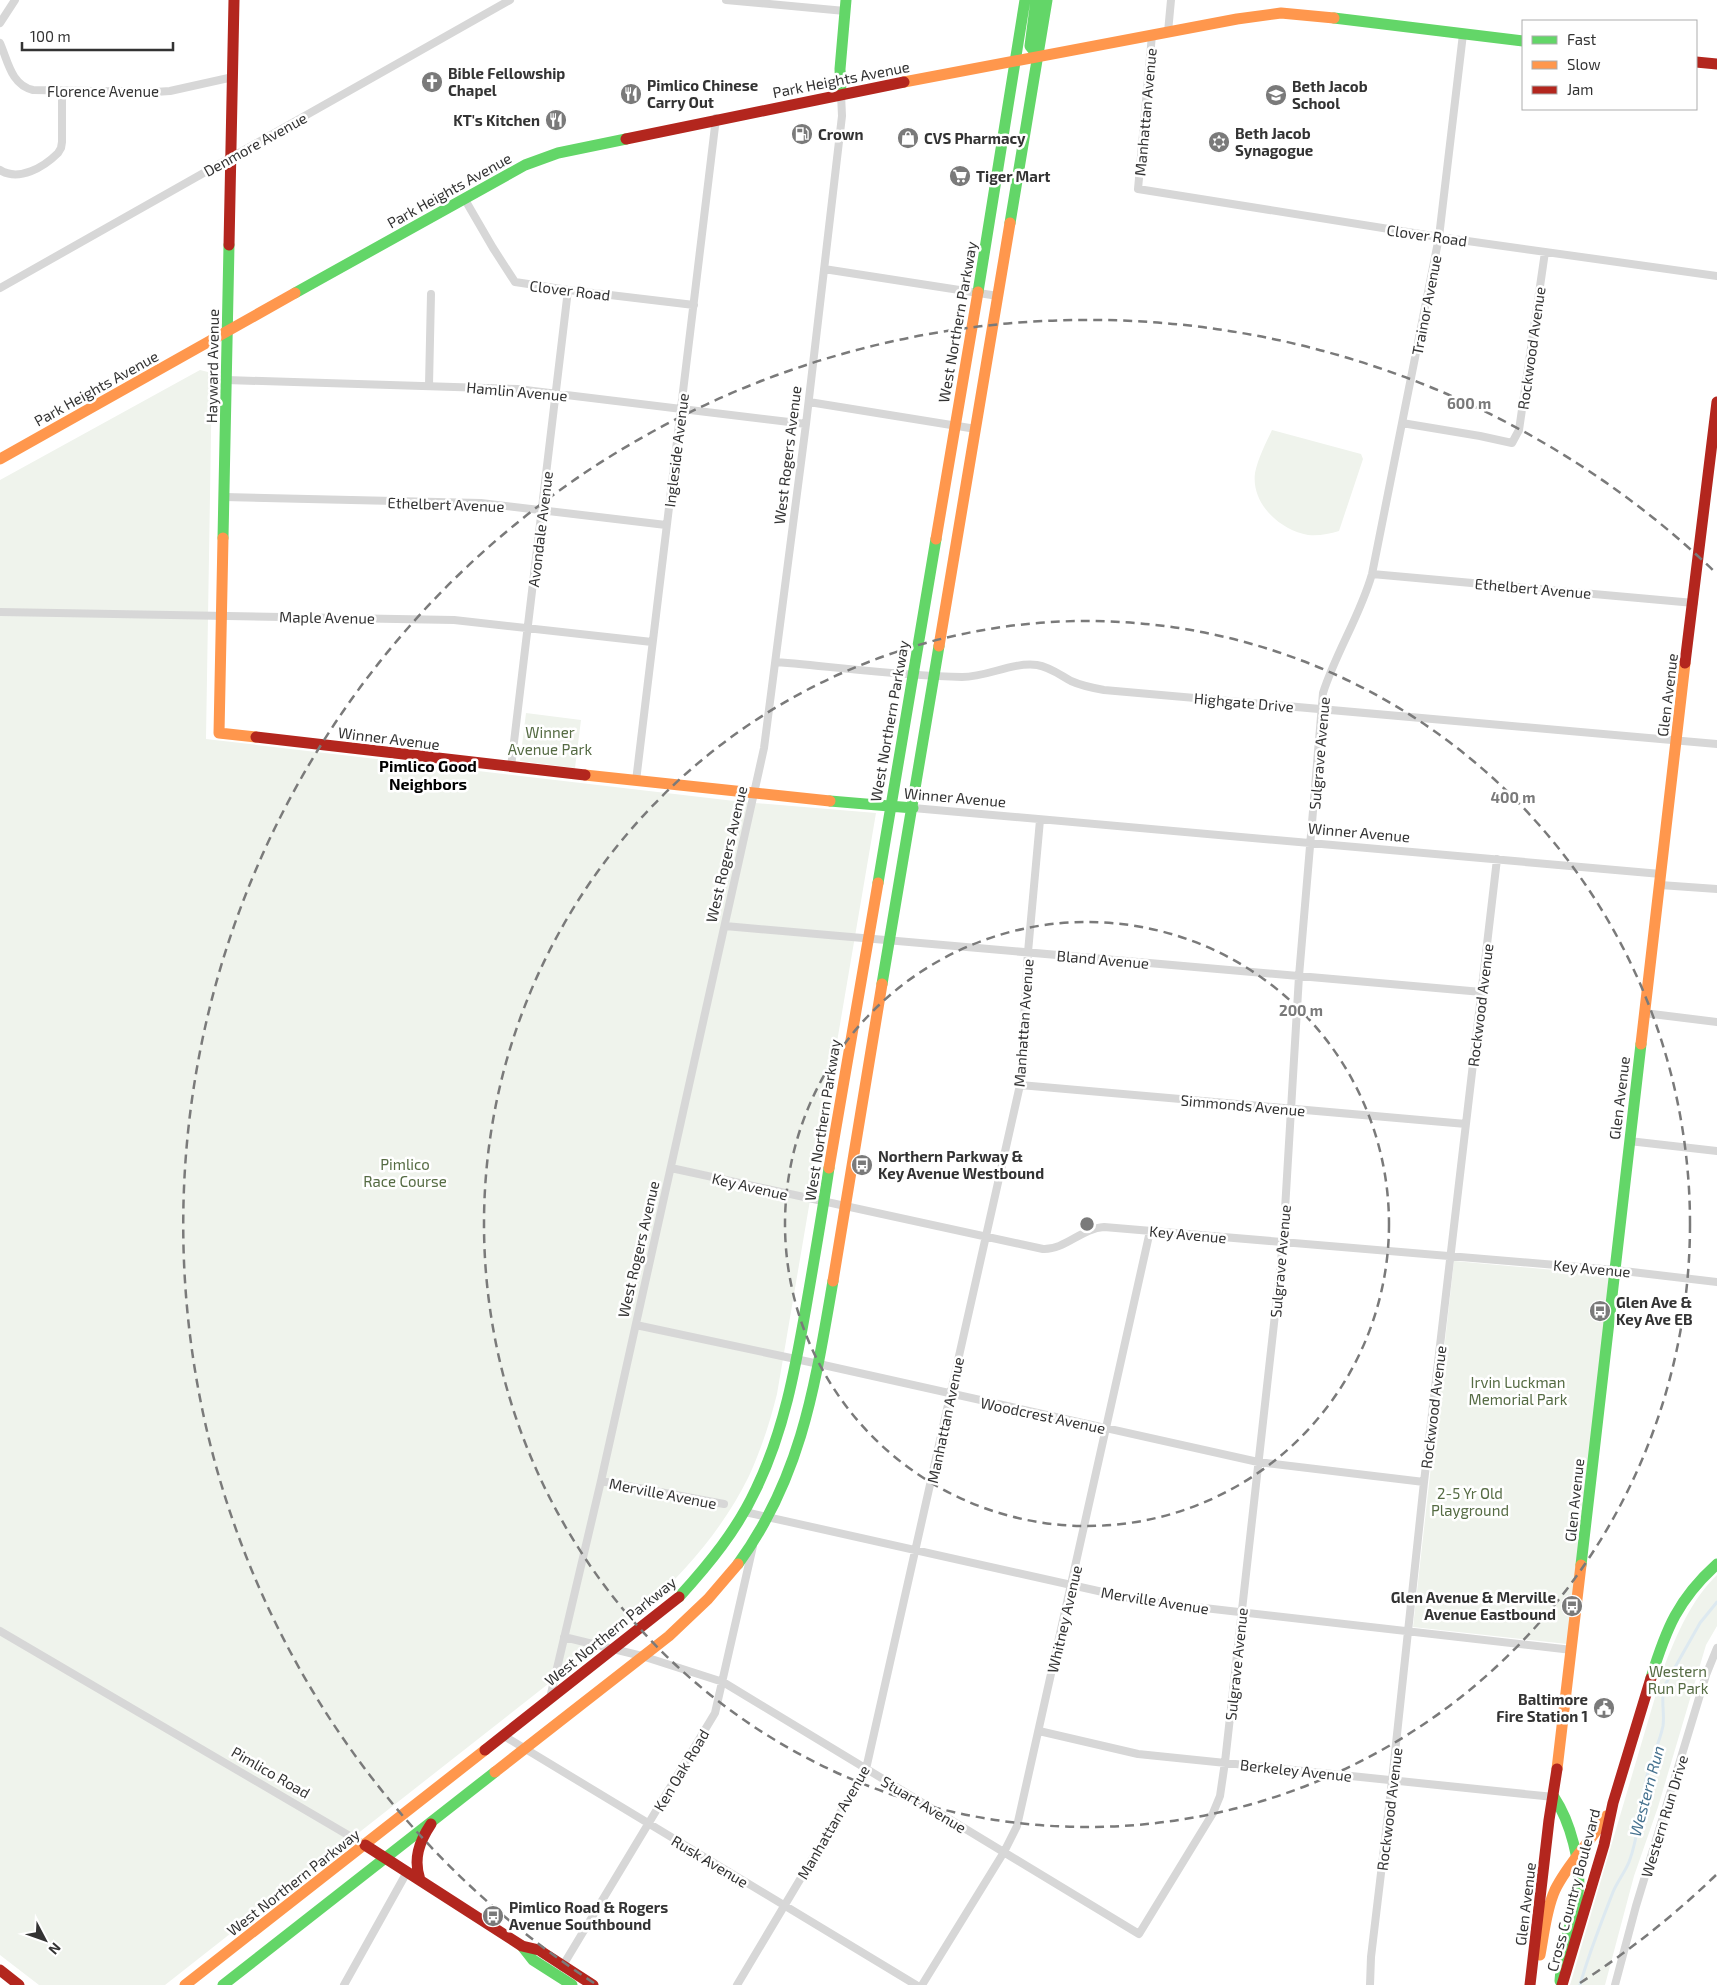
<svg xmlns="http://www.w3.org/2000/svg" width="1717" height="1985" font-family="'Exo 2',sans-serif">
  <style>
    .green { fill: #eff3ec }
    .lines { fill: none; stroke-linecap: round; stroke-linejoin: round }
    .stream { stroke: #dde9f0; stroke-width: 3 }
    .street { stroke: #d7d7d7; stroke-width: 8 }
    .fast { stroke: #63d668; stroke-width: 11 }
    .slow { stroke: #ff974d; stroke-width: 11 }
    .jam { stroke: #b3261e; stroke-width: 11 }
    .ring { fill: none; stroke: #7a7a7a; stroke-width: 2.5; stroke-dasharray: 9 6 }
    .labels { text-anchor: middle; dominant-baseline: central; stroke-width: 5; stroke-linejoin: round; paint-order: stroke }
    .poi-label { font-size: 15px; font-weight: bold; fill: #333; stroke: #fff; text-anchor: start }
    .street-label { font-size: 15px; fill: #333; stroke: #fff }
    .park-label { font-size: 15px; fill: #556b43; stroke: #fff }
    .neighbourhood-label { font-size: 16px; font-weight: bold; fill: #000; stroke: #fff }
    .water-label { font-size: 16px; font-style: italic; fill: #46728f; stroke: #fff }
    .centre { fill: #7a7a7a; stroke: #fff; stroke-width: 2.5 }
    .ring-label { font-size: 15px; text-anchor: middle; font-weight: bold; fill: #7a7a7a; stroke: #fff; stroke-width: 5; stroke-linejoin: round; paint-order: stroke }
  </style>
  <rect width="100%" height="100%" fill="#fff"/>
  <path class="green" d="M200 370 212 373 206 739 743 802 876 813 777 1394C770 1422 761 1450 749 1476 724 1527 687 1570 646 1607L165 1985H39L0 1955V480Z
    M1272 430 1361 454 1363 459 1339 531C1329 534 1319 536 1308 535 1280 530 1251 504 1255 473 1258 458 1266 443 1272 430Z
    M526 713 581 720 575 768 520 761Z
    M1454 1261 1610 1275 1567 1644 1413 1627Z
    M1717 1575V1626L1706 1645 1658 1807 1634 1876 1605 1985H1570L1664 1667C1677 1634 1691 1600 1717 1575Z"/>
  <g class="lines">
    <path class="stream" d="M1580 1985C1589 1953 1601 1923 1613 1892 1617 1882 1625 1872 1629 1862 1639 1836 1640 1807 1646 1780 1650 1761 1659 1745 1663 1726 1665 1712 1660 1698 1665 1685L1700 1623 1717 1602"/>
    <path class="street" d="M726 0 845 11
      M0 23 15 0
      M1168 32 1171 0
      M1152 35 1138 189 1439 237 1717 276
      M0 43C8 61 11 85 33 90L155 92 170 91 233 77
      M0 170C19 182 44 167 58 153L61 148 62 142V91
      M464 198 493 248 515 282 568 290 694 305
      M824 269 998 296
      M0 288 510 0
      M226 380 517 389 806 424
      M429 385 431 294
      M809 402 976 429
      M1402 423 1480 436 1512 443 1519 430 1545 252
      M224 497 481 503 666 525
      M1372 574 1694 603
      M0 612 454 620 652 642
      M776 662C838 667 900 676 962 677 988 677 1011 662 1037 665 1050 667 1060 675 1071 681 1082 686 1093 688 1104 690L1717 744
      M511 767 568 290
      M636 781 716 118
      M913 808 1661 874
      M1660 885 1717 889
      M725 926 1482 992
      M1644 1013 1717 1022
      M1020 1085 1466 1124
      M1629 1141 1717 1151
      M671 1168 1043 1249C1065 1250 1082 1228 1104 1227L1615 1270 1717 1282
      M636 1325 819 1364 1258 1462 1424 1482
      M601 1481 724 1504
      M745 1512 1143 1601 1572 1650
      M0 1631 365 1845
      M564 1637 642 1656 723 1682 1139 1934 1213 1813 1220 1796 1225 1762 1283 1243 1299 976 1323 693C1336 652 1360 616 1372 574L1439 237 1463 34
      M550 1698 601 1481 764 748 806 424 836 167 842 116 841 94
      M1039 1731 1138 1754 1554 1797
      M504 1736 916 1985
      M562 1967 715 1713 753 1546
      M344 1985 407 1872
      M737 1985 866 1769 1020 1085 1028 952 1040 820
      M922 1985 1004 1852 1017 1826 1150 1231
      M1370 1985 1371 1957 1392 1781 1424 1482 1497 859
      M1615 1985 1636 1906 1706 1675 1717 1648"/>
    <path class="fast" d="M1036 0 1030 46 1038 56
      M1334 18 1523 41
      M841 94 840 69 846 0
      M1010 223 1047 0
      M978 292 1025 0
      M295 293 525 165 558 153 626 139
      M223 538 229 245
      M830 801 913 808
      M878 883 936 539
      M882 984 939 646
      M738 1564C802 1476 815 1385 833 1281
      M1581 1565 1641 1044
      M679 1597C709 1564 737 1530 756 1489 784 1431 795 1370 806 1307 814 1261 822 1215 829 1168
      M1651 1678C1666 1629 1678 1599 1717 1564
      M1554 1797C1570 1821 1582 1864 1578 1894 1576 1910 1569 1926 1565 1942 1562 1955 1561 1968 1560 1981
      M522 1946 533 1960 572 1985
      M223 1985 495 1772"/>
    <path class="slow" d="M904 82 1237 19 1281 13 1334 18
      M0 459 295 293
      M223 538 219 733 256 737
      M936 539 978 292
      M939 646 1010 223
      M585 775 830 801
      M1641 1044 1685 663
      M829 1168 878 883
      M833 1281 882 984
      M1557 1769 1581 1565
      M495 1772 669 1636 708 1599 738 1564
      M1540 1955C1544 1934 1546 1910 1555 1890 1568 1863 1591 1842 1606 1816
      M185 1985 485 1750"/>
    <path class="jam" d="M1696 62 1717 64
      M626 139 904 82
      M229 245 234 0
      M1685 663 1717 402
      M256 737 585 775
      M485 1750 679 1597
      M365 1845 522 1946 539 1950 593 1985
      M420 1880C413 1859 419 1842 431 1824
      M0 1970 19 1985
      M1530 1985 1549 1820 1557 1769
      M1562 1985 1604 1845 1613 1803 1651 1678"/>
  </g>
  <g class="ring">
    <circle cx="1087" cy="1224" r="302"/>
    <circle cx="1087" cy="1224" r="603"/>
    <path d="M1716 1875A905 905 0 0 1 1580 1983M594 1983A905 905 0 1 1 1716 573"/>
  </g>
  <defs>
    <g id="church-disc" transform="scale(1.125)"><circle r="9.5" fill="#7a7a7a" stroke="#fff"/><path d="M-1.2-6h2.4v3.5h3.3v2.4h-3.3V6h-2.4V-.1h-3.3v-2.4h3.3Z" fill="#fff"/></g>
    <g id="restaurant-disc" transform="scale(1.125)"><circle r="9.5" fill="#7a7a7a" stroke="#fff"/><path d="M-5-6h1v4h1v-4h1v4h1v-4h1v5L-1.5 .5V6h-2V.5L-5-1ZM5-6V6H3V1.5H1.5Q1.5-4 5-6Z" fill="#fff"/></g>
    <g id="school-disc" transform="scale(1.125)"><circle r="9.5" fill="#7a7a7a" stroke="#fff"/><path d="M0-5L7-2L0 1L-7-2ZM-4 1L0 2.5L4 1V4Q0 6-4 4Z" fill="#fff"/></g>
    <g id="fuel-disc" transform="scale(1.125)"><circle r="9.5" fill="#7a7a7a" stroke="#fff"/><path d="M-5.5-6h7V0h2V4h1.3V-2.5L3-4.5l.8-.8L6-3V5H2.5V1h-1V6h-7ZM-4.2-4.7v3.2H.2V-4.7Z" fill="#fff"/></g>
    <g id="shop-disc" transform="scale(1.125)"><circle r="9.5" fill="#7a7a7a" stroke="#fff"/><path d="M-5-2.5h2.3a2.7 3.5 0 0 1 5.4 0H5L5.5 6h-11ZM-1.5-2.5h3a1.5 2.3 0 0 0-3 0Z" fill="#fff"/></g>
    <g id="synagogue-disc" transform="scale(1.125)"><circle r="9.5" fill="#7a7a7a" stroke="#fff"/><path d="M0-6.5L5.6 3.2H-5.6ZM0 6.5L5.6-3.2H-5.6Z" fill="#fff"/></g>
    <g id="supermarket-disc" transform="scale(1.125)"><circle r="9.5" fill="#7a7a7a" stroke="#fff"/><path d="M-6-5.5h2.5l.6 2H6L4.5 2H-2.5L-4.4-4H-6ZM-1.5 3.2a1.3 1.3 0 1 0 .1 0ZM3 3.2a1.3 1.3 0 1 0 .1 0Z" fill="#fff"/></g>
    <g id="bus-disc" transform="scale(1.125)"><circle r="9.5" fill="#7a7a7a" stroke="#fff"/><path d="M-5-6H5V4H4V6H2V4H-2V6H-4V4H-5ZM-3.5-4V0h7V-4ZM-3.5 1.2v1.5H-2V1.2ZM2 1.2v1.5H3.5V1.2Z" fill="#fff"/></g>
    <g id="civic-disc" transform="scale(1.125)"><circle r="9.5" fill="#7a7a7a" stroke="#fff"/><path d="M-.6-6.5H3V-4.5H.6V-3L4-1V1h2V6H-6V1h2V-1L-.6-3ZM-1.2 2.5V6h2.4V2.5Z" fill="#fff"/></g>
  </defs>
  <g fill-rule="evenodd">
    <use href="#church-disc" x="432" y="82"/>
    <use href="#restaurant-disc" x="631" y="94"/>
    <use href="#school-disc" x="1276" y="95"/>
    <use href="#restaurant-disc" x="556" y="120"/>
    <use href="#fuel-disc" x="802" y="134"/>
    <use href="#shop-disc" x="908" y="138"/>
    <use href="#synagogue-disc" x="1219" y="142"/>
    <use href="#supermarket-disc" x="960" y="176"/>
    <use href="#bus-disc" x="862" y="1165"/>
    <use href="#bus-disc" x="1600" y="1311"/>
    <use href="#bus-disc" x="1572" y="1606"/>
    <use href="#civic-disc" x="1604" y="1708"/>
    <use href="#bus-disc" x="493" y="1916"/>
  </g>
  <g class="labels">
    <g class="poi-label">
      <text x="448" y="73">Bible Fellowship<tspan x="448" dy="17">Chapel</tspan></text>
      <text x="647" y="85">Pimlico Chinese<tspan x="647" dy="17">Carry Out</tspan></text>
      <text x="1292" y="86">Beth Jacob<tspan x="1292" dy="17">School</tspan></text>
      <text x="540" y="120" text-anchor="end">KT's Kitchen</text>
      <text x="1235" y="133">Beth Jacob<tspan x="1235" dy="17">Synagogue</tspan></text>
      <text x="818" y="134">Crown</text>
      <text x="924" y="138">CVS Pharmacy</text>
      <text x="976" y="176">Tiger Mart</text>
      <text x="878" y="1156">Northern Parkway &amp;<tspan x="878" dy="17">Key Avenue Westbound</tspan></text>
      <text x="1616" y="1302">Glen Ave &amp;<tspan x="1616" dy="17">Key Ave EB</tspan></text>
      <text x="1556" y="1597" text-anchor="end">Glen Avenue &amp; Merville<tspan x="1556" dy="17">Avenue Eastbound</tspan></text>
      <text x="1588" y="1699" text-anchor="end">Baltimore<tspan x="1588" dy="17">Fire Station 1</tspan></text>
      <text x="509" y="1907">Pimlico Road &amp; Rogers<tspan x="509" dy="17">Avenue Southbound</tspan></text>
    </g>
    <g class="street-label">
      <text transform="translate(841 79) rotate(-11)">Park Heights Avenue</text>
      <text x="103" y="91">Florence Avenue</text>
      <text transform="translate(1145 112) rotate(-85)">Manhattan Avenue</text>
      <text transform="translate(255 144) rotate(-29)">Denmore Avenue</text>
      <text transform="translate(449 190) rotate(-29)">Park Heights Avenue</text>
      <text transform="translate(1427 235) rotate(8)">Clover Road</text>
      <text transform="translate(570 290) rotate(7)">Clover Road</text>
      <text transform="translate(1426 305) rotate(-79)">Trainor Avenue</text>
      <text transform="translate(957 322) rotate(-80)">West Northern Parkway</text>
      <text transform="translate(1531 348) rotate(-82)">Rockwood Avenue</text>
      <text transform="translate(212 366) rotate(-89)">Hayward Avenue</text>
      <text transform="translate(96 388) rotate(-29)">Park Heights Avenue</text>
      <text transform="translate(517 391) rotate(5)">Hamlin Avenue</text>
      <text transform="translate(676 450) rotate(-83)">Ingleside Avenue</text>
      <text transform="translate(787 455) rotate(-83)">West Rogers Avenue</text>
      <text transform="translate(446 504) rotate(2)">Ethelbert Avenue</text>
      <text transform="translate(540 529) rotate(-83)">Avondale Avenue</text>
      <text transform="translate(1533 588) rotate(5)">Ethelbert Avenue</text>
      <text transform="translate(327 617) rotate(1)">Maple Avenue</text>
      <text transform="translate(1667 695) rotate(-83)">Glen Avenue</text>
      <text transform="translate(1244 702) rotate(5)">Highgate Drive</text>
      <text transform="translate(889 721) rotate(-80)">West Northern Parkway</text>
      <text transform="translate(389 738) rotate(7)">Winner Avenue</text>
      <text transform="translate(1319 753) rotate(-85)">Sulgrave Avenue</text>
      <text transform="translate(955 797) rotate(5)">Winner Avenue</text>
      <text transform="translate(1359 832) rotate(5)">Winner Avenue</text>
      <text transform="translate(726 854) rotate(-77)">West Rogers Avenue</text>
      <text transform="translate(1103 959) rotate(5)">Bland Avenue</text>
      <text transform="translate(1480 1005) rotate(-83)">Rockwood Avenue</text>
      <text transform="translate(1023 1023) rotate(-86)">Manhattan Avenue</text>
      <text transform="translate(1619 1098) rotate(-83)">Glen Avenue</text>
      <text transform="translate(1243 1105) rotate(5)">Simmonds Avenue</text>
      <text transform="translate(822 1120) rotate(-81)">West Northern Parkway</text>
      <text transform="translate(750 1186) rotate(13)">Key Avenue</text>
      <text transform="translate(1188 1234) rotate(5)">Key Avenue</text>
      <text transform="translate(638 1249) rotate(-77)">West Rogers Avenue</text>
      <text transform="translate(1280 1261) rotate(-85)">Sulgrave Avenue</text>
      <text transform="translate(1592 1268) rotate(5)">Key Avenue</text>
      <text transform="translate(1433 1407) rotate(-83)">Rockwood Avenue</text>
      <text transform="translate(1043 1415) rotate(12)">Woodcrest Avenue</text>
      <text transform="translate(945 1420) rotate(-78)">Manhattan Avenue</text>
      <text transform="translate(663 1493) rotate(11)">Merville Avenue</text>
      <text transform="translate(1574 1500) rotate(-84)">Glen Avenue</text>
      <text transform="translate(1155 1600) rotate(9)">Merville Avenue</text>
      <text transform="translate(1064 1619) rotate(-77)">Whitney Avenue</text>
      <text transform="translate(610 1631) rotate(-39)">West Northern Parkway</text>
      <text transform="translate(1236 1664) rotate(-84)">Sulgrave Avenue</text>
      <text transform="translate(681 1770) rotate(-59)">Ken Oak Road</text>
      <text transform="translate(1296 1770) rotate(6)">Berkeley Avenue</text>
      <text transform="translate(271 1772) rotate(30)">Pimlico Road</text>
      <text transform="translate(924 1804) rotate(31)">Stuart Avenue</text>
      <text transform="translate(1389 1809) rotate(-83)">Rockwood Avenue</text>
      <text transform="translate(1664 1816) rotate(-73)">Western Run Drive</text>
      <text transform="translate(833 1822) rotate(-60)">Manhattan Avenue</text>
      <text transform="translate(710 1861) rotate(31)">Rusk Avenue</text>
      <text transform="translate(293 1882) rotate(-38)">West Northern Parkway</text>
      <text transform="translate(1573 1890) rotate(-75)">Cross Country Boulevard</text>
      <text transform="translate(1525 1904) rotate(-83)">Glen Avenue</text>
    </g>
    <g class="park-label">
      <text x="550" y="732">Winner<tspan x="550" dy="17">Avenue Park</tspan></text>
      <text x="405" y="1164">Pimlico<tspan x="405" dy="17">Race Course</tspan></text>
      <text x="1518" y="1382">Irvin Luckman<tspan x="1518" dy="17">Memorial Park</tspan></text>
      <text x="1470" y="1493">2-5 Yr Old<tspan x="1470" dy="17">Playground</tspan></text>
      <text x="1678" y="1671">Western<tspan x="1678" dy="17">Run Park</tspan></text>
    </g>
    <g class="neighbourhood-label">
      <text x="428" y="765">Pimlico Good<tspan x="428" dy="18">Neighbors</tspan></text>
    </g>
    <g class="water-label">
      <text transform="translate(1646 1791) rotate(-75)">Western Run</text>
    </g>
  </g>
  <circle cx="1087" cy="1224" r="8" class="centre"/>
  <g class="ring-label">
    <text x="1469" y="409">600 m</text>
    <text x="1513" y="803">400 m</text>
    <text x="1301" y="1016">200 m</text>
  </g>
  <rect x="1522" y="20" width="175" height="90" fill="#ffffff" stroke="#adadad"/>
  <rect x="1532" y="36" width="25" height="8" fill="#63d668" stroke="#adadad"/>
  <text x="1567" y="45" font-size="15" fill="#333333">Fast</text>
  <rect x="1532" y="61" width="25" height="8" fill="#ff974d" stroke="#adadad"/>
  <text x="1567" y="70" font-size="15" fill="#333333">Slow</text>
  <rect x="1532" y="86" width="25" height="8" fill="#b3261e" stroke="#adadad"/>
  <text x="1567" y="95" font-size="15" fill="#333333">Jam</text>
  <g transform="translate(45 1940) rotate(131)" stroke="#ffffff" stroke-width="4" paint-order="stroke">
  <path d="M0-4L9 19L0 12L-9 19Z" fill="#333333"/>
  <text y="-8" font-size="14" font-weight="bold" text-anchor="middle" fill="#333333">N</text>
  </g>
  <path d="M22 42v8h151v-8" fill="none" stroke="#333333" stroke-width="2.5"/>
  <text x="30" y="42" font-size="15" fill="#333333" stroke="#ffffff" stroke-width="4" paint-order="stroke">100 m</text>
</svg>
